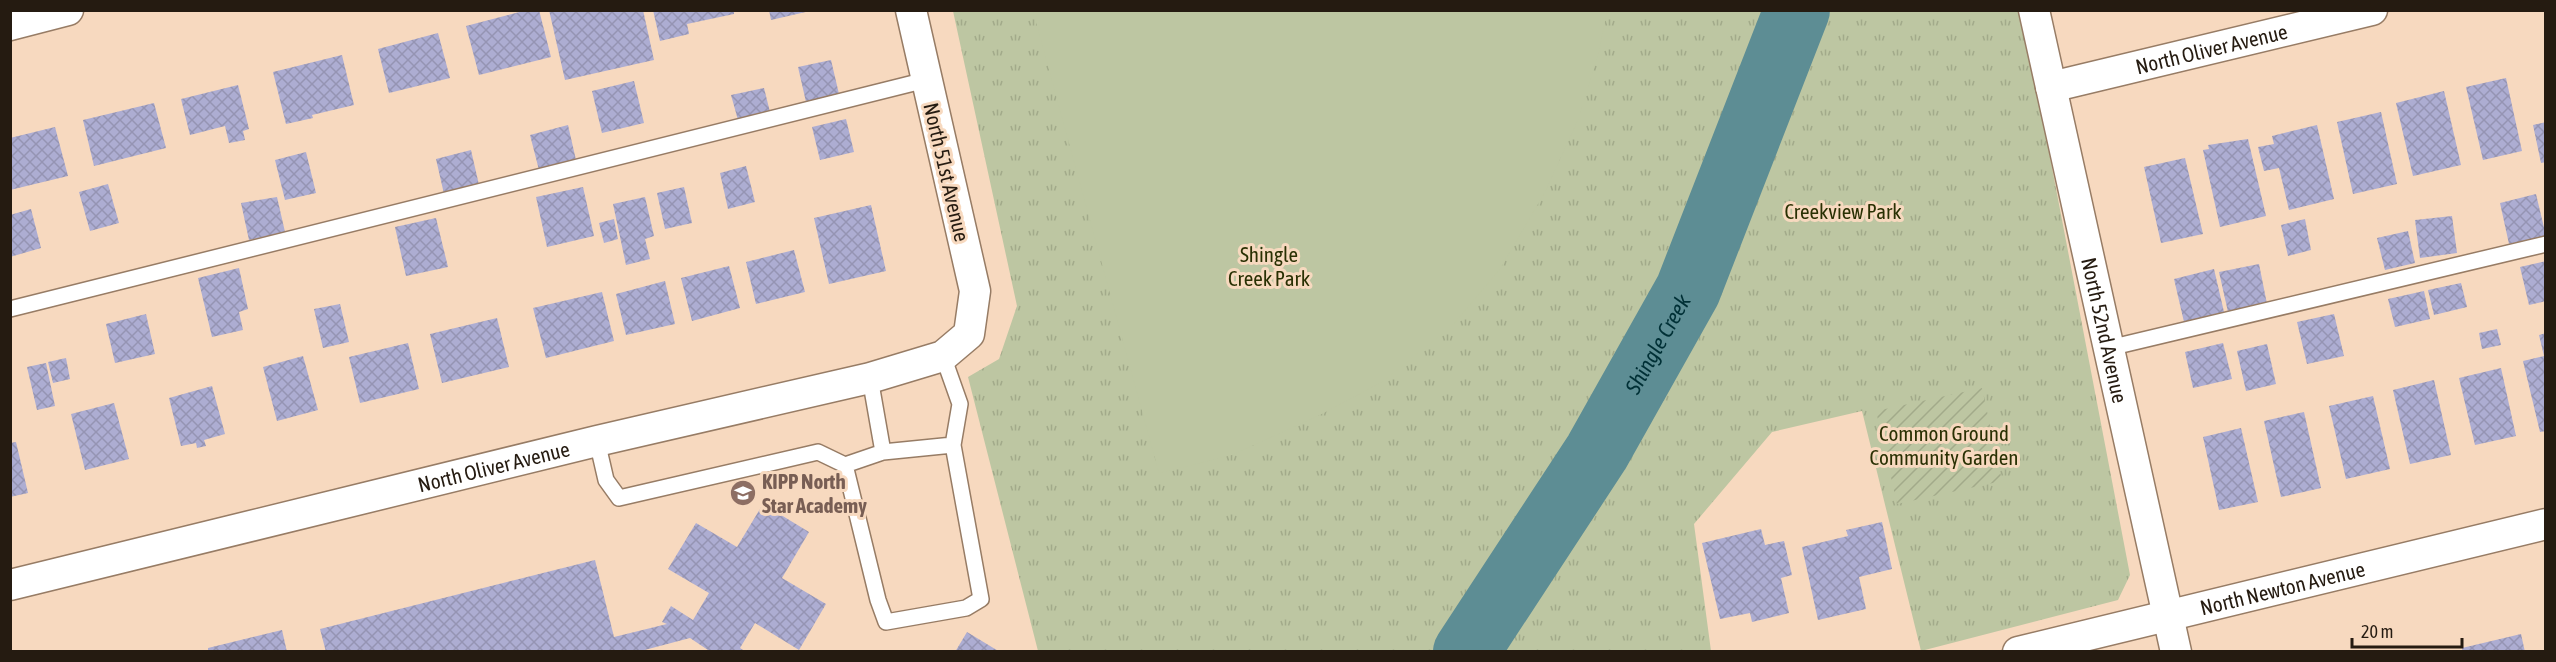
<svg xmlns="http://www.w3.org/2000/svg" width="2556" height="662" font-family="'Asap Condensed',sans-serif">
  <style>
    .park { fill: url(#park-tufts) }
    .garden { fill: url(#garden-furrows) }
    .pitch { fill: #bdc6a2 }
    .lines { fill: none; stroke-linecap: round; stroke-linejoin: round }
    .river { stroke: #5d8d94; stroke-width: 66 }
    .building { fill: url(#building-cross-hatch) }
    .service-casing { stroke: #977c65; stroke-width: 18 }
    .minor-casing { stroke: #977c65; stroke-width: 33 }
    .service { stroke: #fff; stroke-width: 15 }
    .minor { stroke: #fff; stroke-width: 30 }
    .labels { text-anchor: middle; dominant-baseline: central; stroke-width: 6; stroke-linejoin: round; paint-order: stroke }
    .street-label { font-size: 21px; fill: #251b11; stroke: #f7d9bf }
    .park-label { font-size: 21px; fill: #293003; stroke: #f7d9bf }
    .education-label { font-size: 21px; font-weight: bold; fill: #785e54; stroke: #f7d9bf; text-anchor: start }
    .water-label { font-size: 22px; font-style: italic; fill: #003036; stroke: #f7d9bf }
  </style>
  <defs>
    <pattern id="park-tufts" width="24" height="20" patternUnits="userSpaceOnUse" patternTransform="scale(1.5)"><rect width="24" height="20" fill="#bdc6a2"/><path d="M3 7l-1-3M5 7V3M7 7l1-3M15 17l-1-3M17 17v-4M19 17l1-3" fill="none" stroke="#a2aa8a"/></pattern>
    <pattern id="garden-furrows" width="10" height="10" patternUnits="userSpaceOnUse" patternTransform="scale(1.5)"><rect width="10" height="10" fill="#bdc6a2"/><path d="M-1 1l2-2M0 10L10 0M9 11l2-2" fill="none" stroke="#a2aa8a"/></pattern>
    <pattern id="building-cross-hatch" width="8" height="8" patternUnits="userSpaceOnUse" patternTransform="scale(1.5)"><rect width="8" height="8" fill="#adadd2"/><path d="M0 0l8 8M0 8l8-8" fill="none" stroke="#9594b3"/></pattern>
  </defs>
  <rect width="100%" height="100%" fill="#f7d9bf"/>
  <path class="park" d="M953 11H2022L2130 575 2118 600 1921 651 1862 411 1772 432 1694 524 1711 651H1038L968 377 999 359 1017 306Z"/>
  <path class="garden" d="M1982 388 2002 481 1897 504 1876 411Z"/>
  <path class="pitch" d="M1033 11V10L1607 11 1599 52 1578 120 1545 192 1500 269 1452 326 1382 382 1318 416 1232 455 1159 473Z"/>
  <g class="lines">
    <path class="river" id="s1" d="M1466 652 1597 452 1688 290 1797 10"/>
  </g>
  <path class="building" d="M527 10H539L551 57 479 75 466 26Z
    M549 10H643L654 60 565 80Z
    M653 10H734V14L687 24 689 34 660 41Z
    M769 10H810V11L771 20Z
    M438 33 450 78 389 93 378 49Z
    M342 55 354 105 312 115 313 118 286 124 273 72Z
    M831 60 839 94 806 102 798 67Z
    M2506 78 2522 151 2483 160 2466 87Z
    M634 81 644 123 602 133 592 91Z
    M238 85 249 129 243 131 245 140 229 143 225 126 190 135 181 99Z
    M764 88 770 112 738 120 731 95Z
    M2444 91 2461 165 2413 176 2396 103Z
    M154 103 166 148 94 166 83 120Z
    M2381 112 2397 184 2353 194 2337 122Z
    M846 119 854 152 820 160 812 127Z
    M2546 122V162L2541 163 2533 125Z
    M568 125 576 160 539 170 530 135Z
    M2317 125 2334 199 2289 210 2279 168 2264 171 2258 147 2274 144 2272 136Z
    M55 127 68 176 10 190V138Z
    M2248 139 2266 216 2220 227 2203 150 2209 149 2208 145Z
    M471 150 479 185 444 194 436 159Z
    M306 152 316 193 285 200 275 160Z
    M2185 158 2203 234 2161 243 2144 167Z
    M746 166 755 202 728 209 720 173Z
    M108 184 119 223 90 231 79 192Z
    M583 187 594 236 547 247 536 197Z
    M684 187 692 223 665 229 657 193Z
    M2536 194 2546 236 2509 244 2500 203Z
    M277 197 285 232 249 240 241 203Z
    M645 197 654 236 645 239 650 259 626 265 613 204Z
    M871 205 886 271 829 284 814 218Z
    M31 209 41 248 10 257V215Z
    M2452 216 2457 253 2420 258 2415 220Z
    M436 218 448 267 406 276 395 227Z
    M614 219 618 239 604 243 599 223Z
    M2305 219 2311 250 2288 256 2281 225Z
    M2408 231 2415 263 2385 270 2377 238Z
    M794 250 805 292 756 304 746 262Z
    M2546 261V301L2529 305 2520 267Z
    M2259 264 2267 304 2228 312 2219 272Z
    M729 266 740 308 692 321 681 278Z
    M239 268 248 309 239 312 243 330 212 337 198 278Z
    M2214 269 2224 312 2184 322 2174 279Z
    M665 281 675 324 626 335 616 294Z
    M2461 283 2467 307 2434 315 2428 290Z
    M2424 291 2430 319 2395 327 2388 299Z
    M602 292 614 341 546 358 533 308Z
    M340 304 349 342 323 348 314 309Z
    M146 314 155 354 115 363 106 324Z
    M2334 314 2344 356 2307 364 2297 322Z
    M497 318 509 367 442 383 430 334Z
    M2497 329 2501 345 2482 349 2479 333Z
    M2546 333V431L2540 432 2523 361 2544 356 2539 335Z
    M408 343 419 389 360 403 349 357Z
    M2223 343 2232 379 2193 388 2185 352Z
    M2267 344 2276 384 2246 391 2237 351Z
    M303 356 318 410 277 421 263 367Z
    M66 358 70 379 53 383 48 362Z
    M46 363 55 406 37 410 27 367Z
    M2501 368 2516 436 2475 445 2459 378Z
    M2434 380 2451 455 2410 464 2393 390Z
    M212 386 225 434 204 440 206 446 197 448 196 443 181 446 169 398Z
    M2373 396 2390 469 2346 479 2329 406Z
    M114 403 129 459 85 470 71 414Z
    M2304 412 2321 488 2281 497 2264 421Z
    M2241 428 2258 502 2219 510 2203 437Z
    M16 442 28 493 10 497V443Z
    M763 504 809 532 782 578 826 604 799 650 755 623 740 648 746 652H711L690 638 637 652H326L320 629 595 560 614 637 667 624 662 622 671 606 693 620 709 593 668 569 696 523 737 547Z
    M1882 522 1892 569 1859 577 1866 609 1818 620 1802 547 1848 536 1846 530Z
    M1761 529 1765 545 1784 541 1792 575 1781 578 1789 613 1752 622 1750 613 1720 619 1702 543Z
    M282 630 287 652H208V648Z
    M967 632 1000 652H955Z
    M2521 634 2525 652H2463L2462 648Z"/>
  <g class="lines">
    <g class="service-casing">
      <path id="service" d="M10 309 926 80
        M2109 348 2546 244
        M597 441 606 480 619 498 818 452 845 465 878 600 886 622 966 608 981 599 953 445 960 404 943 356
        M883 452 953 445
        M845 465 883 452 870 378"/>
    </g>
    <g class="minor-casing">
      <g id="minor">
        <path id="s2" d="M2034 10 2176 652"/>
        <path d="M10 25 68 10"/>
        <path id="s3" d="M2051 87 2372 10"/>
        <path id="s4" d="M10 585 597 441 870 378 943 356 969 334 975 291 911 10"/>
        <path id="s5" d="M2018 652 2546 524"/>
      </g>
    </g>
    <use href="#service" class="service"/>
    <use href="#minor" class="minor"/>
  </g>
  <defs>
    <g id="school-disc" transform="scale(1.35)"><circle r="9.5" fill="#8d6e63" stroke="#f7d9bf"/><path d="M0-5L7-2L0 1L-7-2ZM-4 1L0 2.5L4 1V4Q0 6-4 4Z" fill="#fff"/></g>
  </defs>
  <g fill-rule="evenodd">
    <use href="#school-disc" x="743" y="493"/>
  </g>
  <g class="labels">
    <g class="street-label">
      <text stroke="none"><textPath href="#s3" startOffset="165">North Oliver Avenue</textPath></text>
      <text transform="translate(947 172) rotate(77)">North 51st Avenue</text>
      <text stroke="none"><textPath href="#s2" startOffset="328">North 52nd Avenue</textPath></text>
      <text stroke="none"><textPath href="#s4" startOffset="498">North Oliver Avenue</textPath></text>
      <text stroke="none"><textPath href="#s5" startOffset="272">North Newton Avenue</textPath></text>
    </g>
    <g class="park-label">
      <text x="1843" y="211">Creekview Park</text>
      <text x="1269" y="254">Shingle<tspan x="1269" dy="24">Creek Park</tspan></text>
      <text x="1944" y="433">Common Ground<tspan x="1944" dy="24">Community Garden</tspan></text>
    </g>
    <g class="education-label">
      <text x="762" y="481">KIPP North<tspan x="762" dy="24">Star Academy</tspan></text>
    </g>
    <g class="water-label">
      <text stroke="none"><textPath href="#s1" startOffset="363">Shingle Creek</textPath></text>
    </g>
  </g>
  <rect width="2556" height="662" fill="none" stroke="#251b11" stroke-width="24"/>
  <path d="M2352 638v9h110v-9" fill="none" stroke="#251b11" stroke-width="3"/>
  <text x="2361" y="638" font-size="18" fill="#251b11" stroke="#f7d9bf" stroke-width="4.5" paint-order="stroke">20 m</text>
</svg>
